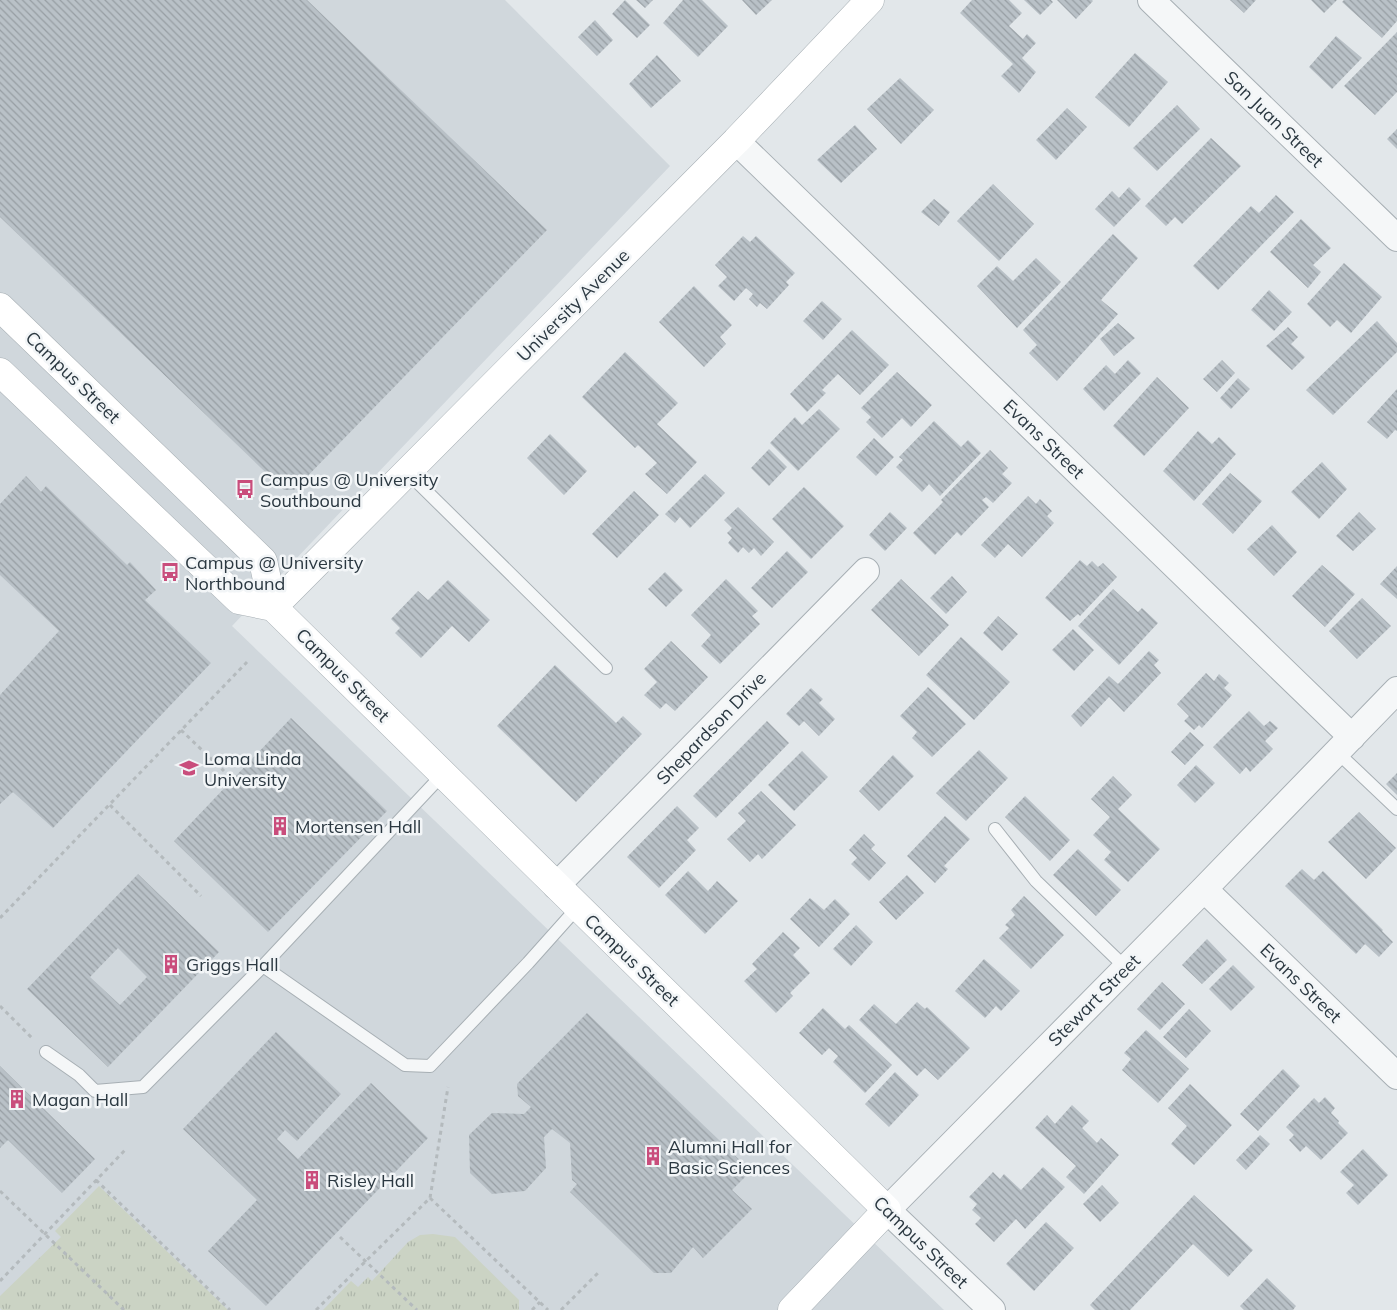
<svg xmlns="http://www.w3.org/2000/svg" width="1397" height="1310" font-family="Mulish,sans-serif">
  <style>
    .built { fill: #d0d7dc }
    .grass { fill: url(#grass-tufts) }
    .building { fill: url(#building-back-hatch); fill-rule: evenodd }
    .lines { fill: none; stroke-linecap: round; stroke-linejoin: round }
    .lane-casing { stroke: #a7afb4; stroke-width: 14 }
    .street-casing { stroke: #a7afb4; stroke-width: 28 }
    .secondary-casing { stroke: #a7afb4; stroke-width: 29 }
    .path { stroke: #b4babd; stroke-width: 3; stroke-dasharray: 4 4; stroke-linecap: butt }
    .lane { stroke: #f5f7f8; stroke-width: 12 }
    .street { stroke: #f5f7f8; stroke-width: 26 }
    .secondary { stroke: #fff; stroke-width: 28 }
    .labels { text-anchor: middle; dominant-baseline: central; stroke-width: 5; stroke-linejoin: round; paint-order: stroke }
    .street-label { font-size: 18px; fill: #2b3841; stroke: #f2f5f7 }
    .poi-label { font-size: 18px; fill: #2b3841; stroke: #f2f5f7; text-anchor: start }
  </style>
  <defs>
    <pattern id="grass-tufts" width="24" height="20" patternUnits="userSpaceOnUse" patternTransform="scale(1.25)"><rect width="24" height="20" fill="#cbd3c4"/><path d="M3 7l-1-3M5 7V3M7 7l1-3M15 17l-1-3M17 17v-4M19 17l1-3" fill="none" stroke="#aeb6aa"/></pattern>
    <pattern id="building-back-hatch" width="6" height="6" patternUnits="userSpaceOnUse" patternTransform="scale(1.25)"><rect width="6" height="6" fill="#b9c1c7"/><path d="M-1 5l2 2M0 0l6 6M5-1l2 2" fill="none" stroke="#979ea3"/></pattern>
  </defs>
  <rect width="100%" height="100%" fill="#e2e7ea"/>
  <path class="built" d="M0 0H505L670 166 232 626 944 1310H0Z"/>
  <path class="grass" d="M99 1186 228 1310H2L0 1308V1296L61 1237 55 1231Z
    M433 1234 455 1237 519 1300V1310H323L351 1281 358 1287 368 1277 372 1281 408 1242 420 1235Z"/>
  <path class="building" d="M0 0H307L547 230 294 490H284L0 217Z
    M625 0 650 25 637 38 612 14Z
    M636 0H653L645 8Z
    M683 0H702L728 26 698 57 663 23Z
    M742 0H772L756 15Z
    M972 0H1009L1022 13 1009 26 1023 39 1027 34 1036 43 1022 58 1036 72 1019 93 1001 76 1013 64 960 13Z
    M1024 0H1051L1053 2 1040 15Z
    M1057 0H1092L1093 1 1076 19Z
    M1230 0H1256L1244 13Z
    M1311 0H1337L1324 13Z
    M1344 0H1396L1397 1V21L1382 38 1342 2Z
    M595 20 613 40 597 56 578 37Z
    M1397 32V92L1375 115 1344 86Z
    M1336 36 1362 58 1332 89 1309 67Z
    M1135 53 1168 82 1129 127 1095 97Z
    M657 55 681 81 651 108 629 84Z
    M900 78 934 110 901 144 867 109Z
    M1177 105 1200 129 1157 171 1133 148Z
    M1067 108 1087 127 1056 160 1036 140Z
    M855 125 877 149 841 183 817 160Z
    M1397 129V149L1387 139Z
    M1211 138 1241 166 1182 224 1175 217 1166 226 1145 206Z
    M993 184 1034 224 999 261 957 221Z
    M1129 187 1141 199 1114 227 1095 209 1112 191 1119 198Z
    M1276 195 1294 212 1218 290 1193 266 1251 206 1259 213Z
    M934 199 950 212 939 226 921 212Z
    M1301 219 1331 248 1313 265 1321 272 1308 288 1270 252Z
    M1113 234 1138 258 1101 300 1118 314 1057 381 1029 353 1037 345 1023 330Z
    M743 236 750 242 756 236 795 273 786 282 789 285 767 309 760 303 757 307 749 299 753 294 746 288 734 301 718 286 727 277 715 265Z
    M1036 258 1061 282 1017 328 977 286 997 266 1013 281Z
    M1344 263 1382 297 1351 333 1337 320 1330 327 1307 304Z
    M694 286 732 325 720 337 726 344 704 367 659 322Z
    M1269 290 1292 312 1274 331 1251 310Z
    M822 301 842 319 823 340 803 321Z
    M1377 321 1397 343V352L1333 415 1306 390Z
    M1118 323 1135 338 1114 356 1100 339Z
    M1288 327 1298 337 1291 344 1305 357 1292 370 1266 346Z
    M852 330 889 365 860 395 838 374 822 390 826 393 807 412 790 394Z
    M625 352 678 403 657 424 697 462 667 494 645 474 657 463 638 445 649 434 635 448 582 397Z
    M1128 360 1141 373 1104 411 1083 389 1106 365 1115 374Z
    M1222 360 1235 373 1217 392 1203 379Z
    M897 372 932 405 911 427 902 418 882 438 866 422 871 417 861 408Z
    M1157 377 1189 408 1144 456 1113 426Z
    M1238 378 1250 389 1231 409 1220 398Z
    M1397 389V431L1395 430 1387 439 1367 422Z
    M819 409 840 429 798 471 770 443 795 417 802 425Z
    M934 421 961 447 968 440 981 453 940 496 929 484 922 492 896 467 903 460 899 457Z
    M1198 431 1212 444 1219 437 1236 454 1194 501 1163 471Z
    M550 434 587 471 564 495 527 458Z
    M874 438 894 457 876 476 856 457Z
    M769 449 787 467 769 486 751 468Z
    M990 450 1008 468 1002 474 1012 483 993 503 986 497 982 500 989 507 961 536 957 532 935 555 913 533 943 502 941 500Z
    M1322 462 1347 489 1319 519 1291 492Z
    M1230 473 1262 501 1233 534 1202 504Z
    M705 474 725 493 690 528 680 517 675 523 665 514Z
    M26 476 41 492 46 486 127 565 130 562 156 590 145 600 211 663 53 828 13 792 0 804V695L59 631 0 575V504Z
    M804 487 844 526 811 559 772 519Z
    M634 491 659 515 617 558 592 534Z
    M1028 496 1036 504 1040 499 1052 511 1047 516 1054 523 1022 557 1008 544 995 558 981 545Z
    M738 507 774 542 761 556 754 548 749 553 743 547 738 553 728 543 732 538 727 533 732 528 724 520Z
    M890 512 907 528 885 551 869 535Z
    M1359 512 1376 529 1353 551 1336 536Z
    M1272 525 1297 552 1274 576 1247 549Z
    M787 551 808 572 772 608 751 588Z
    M1080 560 1087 566 1092 561 1098 567 1103 563 1117 577 1080 616 1078 614 1070 621 1045 598Z
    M1322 565 1355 594 1325 627 1292 596Z
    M1397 566V599L1380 584Z
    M665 572 683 590 666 607 648 589Z
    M952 576 967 592 946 614 930 598Z
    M726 579 758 611 752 616 760 624 720 664 701 646 711 635 691 615Z
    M901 579 949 625 919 656 871 610Z
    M448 580 490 620 469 642 452 626 421 658 395 633 400 628 391 619 418 591 428 600Z
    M1113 589 1138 612 1142 608 1158 623 1119 665 1078 626Z
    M1362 598 1391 626 1357 659 1329 631Z
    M998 616 1018 634 1002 651 983 633Z
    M1073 629 1094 650 1074 671 1052 650Z
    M961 637 1010 682 974 720 926 675Z
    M671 641 708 677 675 711 666 703 660 709 644 695 657 682 644 669Z
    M1149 651 1159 660 1154 665 1161 673 1124 712 1109 697 1081 727 1071 716 1109 676 1118 684Z
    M555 665 616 723 623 716 642 734 576 802 497 726Z
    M1206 673 1214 681 1219 674 1229 683 1224 688 1232 695 1202 728 1199 725 1194 730 1184 721 1189 716 1177 704Z
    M928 687 966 724 932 757 912 738 917 732 900 716Z
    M811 688 823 699 819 703 835 719 819 736 804 721 799 726 786 714Z
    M1249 711 1264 726 1270 721 1278 728 1265 741 1273 749 1250 772 1246 767 1240 774 1213 747Z
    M291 718 387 811 268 932 174 841Z
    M767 721 789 743 716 818 693 796Z
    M1190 732 1204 745 1185 765 1171 752Z
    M979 750 1008 778 966 821 936 793Z
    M802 751 828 777 794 811 768 785Z
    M893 755 914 776 879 811 859 791Z
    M1196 765 1215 783 1195 803 1177 785Z
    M1397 773V795L1386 784Z
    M1113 776 1132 795 1118 809 1160 849 1128 882 1104 860 1111 852 1093 835 1110 817 1091 799Z
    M761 791 796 825 762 859 758 854 750 862 727 839 746 821 738 813Z
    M1025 796 1070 840 1050 861 1005 817Z
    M677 806 699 828 687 840 696 850 659 888 627 857Z
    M1359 812 1396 848 1366 879 1328 842Z
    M945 816 970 839 944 866 948 869 935 883 907 856Z
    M864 834 875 845 871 849 886 863 869 881 851 864 857 858 849 850Z
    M1078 849 1121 890 1096 916 1053 875Z
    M1302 869 1314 880 1323 871 1383 930 1382 931 1393 942 1379 957 1365 944 1356 954 1285 886Z
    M688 871 708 891 717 881 738 901 705 934 665 895Z
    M138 874 219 952 108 1067 27 989ZM118 948 147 977 120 1005 90 977Z
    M907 875 924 893 896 920 879 902Z
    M1024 896 1064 935 1031 969 999 938 1009 928 1005 925 1015 915 1011 910Z
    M810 898 824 910 835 899 850 914 819 947 790 919Z
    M856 925 873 942 851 966 833 949Z
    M783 932 800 948 793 955 810 973 790 993 793 996 776 1013 744 981 757 969 752 964Z
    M1207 939 1227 960 1202 984 1182 965Z
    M984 959 1020 991 1001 1011 996 1006 985 1018 955 991Z
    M1233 965 1255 987 1231 1011 1209 989Z
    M1162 982 1185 1004 1160 1030 1137 1009Z
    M917 1002 925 1009 927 1007 970 1048 938 1080 925 1068 917 1076 859 1020 874 1004 896 1024Z
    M823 1008 845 1029 849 1025 892 1065 865 1093 833 1062 838 1056 829 1048 822 1055 799 1033Z
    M1189 1009 1211 1031 1186 1058 1163 1037Z
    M587 1013 751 1171 732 1190 752 1209 703 1258 693 1247 671 1273H654L570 1192 577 1184 572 1180 570 1143 552 1129 544 1137 546 1168 525 1191 492 1194 470 1173 469 1135 492 1113 524 1114 531 1107 518 1096 517 1084Z
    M1146 1030 1189 1069 1158 1103 1122 1070 1131 1059 1124 1053Z
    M276 1032 341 1094 297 1141 285 1130 277 1139 298 1159 371 1083 428 1138 266 1306 208 1251 257 1200 183 1129Z
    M0 1066 95 1159 62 1193 8 1140 0 1148Z
    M1283 1069 1300 1086 1258 1131 1240 1114Z
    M895 1072 919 1095 889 1127 865 1104Z
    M1190 1084 1232 1125 1194 1165 1171 1144 1187 1126 1168 1108Z
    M1325 1097 1335 1108 1331 1113 1339 1121 1338 1123 1348 1133 1321 1160 1306 1146 1300 1152 1289 1140 1294 1135 1286 1127 1314 1098 1319 1103Z
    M1072 1105 1089 1121 1082 1128 1097 1143 1101 1138 1119 1155 1084 1194 1066 1177 1076 1166 1035 1128 1047 1115 1055 1124Z
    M1260 1135 1270 1144 1246 1170 1236 1160Z
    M1363 1149 1388 1175 1358 1205 1346 1193 1354 1185 1340 1172Z
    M1043 1167 1065 1187 1025 1229 1016 1219 994 1242 975 1224 981 1218 972 1210 977 1204 969 1197 993 1172 1000 1179 1004 1174 1021 1190Z
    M1102 1185 1119 1203 1100 1222 1083 1204Z
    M1194 1195 1253 1250 1228 1277 1193 1244 1130 1310H1095L1090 1305Z
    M1046 1222 1074 1248 1034 1291 1006 1264Z
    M1267 1278 1296 1306 1293 1310H1244L1240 1306Z"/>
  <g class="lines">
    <g class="lane-casing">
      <path id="lane" d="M407 472 606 668
        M1337 752 1397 809
        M995 829 1036 881 1126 968
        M263 966 405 1065 430 1066 528 963 578 907
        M46 1052 79 1075 95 1091 143 1087 263 966 443 774"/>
    </g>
    <g class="street-casing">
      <path id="street" d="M1151 0 1397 238
        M736 141 1352 737
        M556 886 866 571
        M1204 889 1397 1076
        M992 1310 887 1210 1204 889 1397 690"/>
    </g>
    <g class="secondary-casing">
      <path id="secondary" d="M0 307 263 561 273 607
        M0 372 239 600 273 607 887 1210 792 1310
        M273 607 736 141 870 0"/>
    </g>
    <path class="path" d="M181 730 224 771
      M110 805 201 896
      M0 918 247 662
      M0 1006 33 1039
      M96 1180 230 1310
      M0 1191 124 1310
      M430 1198 548 1310
      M340 1237 417 1310
      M0 1281 126 1149
      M316 1310 430 1198 448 1087
      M532 1310 540 1302
      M561 1310 598 1273"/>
    <use href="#lane" class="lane"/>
    <use href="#street" class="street"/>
    <use href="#secondary" class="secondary"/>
  </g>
  <defs>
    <g id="bus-bare" transform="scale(1.5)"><path d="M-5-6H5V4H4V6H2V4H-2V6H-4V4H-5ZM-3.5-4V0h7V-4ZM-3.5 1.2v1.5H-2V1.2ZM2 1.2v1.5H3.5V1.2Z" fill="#c94d7c" stroke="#f2f5f7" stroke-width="2.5" paint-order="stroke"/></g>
    <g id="university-bare" transform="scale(1.5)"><path d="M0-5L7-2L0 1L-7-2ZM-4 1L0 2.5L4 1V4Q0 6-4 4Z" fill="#c94d7c" stroke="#f2f5f7" stroke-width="2.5" paint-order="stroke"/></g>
    <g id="building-bare" transform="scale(1.5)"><path d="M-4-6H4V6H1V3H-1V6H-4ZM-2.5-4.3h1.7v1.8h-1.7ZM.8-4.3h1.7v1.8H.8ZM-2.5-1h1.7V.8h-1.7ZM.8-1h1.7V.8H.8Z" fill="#c94d7c" stroke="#f2f5f7" stroke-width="2.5" paint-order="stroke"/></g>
  </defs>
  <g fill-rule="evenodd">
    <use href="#bus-bare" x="245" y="489"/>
    <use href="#bus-bare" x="170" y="572"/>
    <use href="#university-bare" x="189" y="768"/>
    <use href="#building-bare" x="280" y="826"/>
    <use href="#building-bare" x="171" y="964"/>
    <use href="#building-bare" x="17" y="1099"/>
    <use href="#building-bare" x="653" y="1156"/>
    <use href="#building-bare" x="312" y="1180"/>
  </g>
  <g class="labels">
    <g class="street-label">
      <text transform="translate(1274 119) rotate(44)">San Juan Street</text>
      <text transform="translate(573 305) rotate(-45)">University Avenue</text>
      <text transform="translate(73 377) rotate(44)">Campus Street</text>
      <text transform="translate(1044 439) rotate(44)">Evans Street</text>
      <text transform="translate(343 675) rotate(45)">Campus Street</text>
      <text transform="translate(711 728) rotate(-46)">Shepardson Drive</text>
      <text transform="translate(632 960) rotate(44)">Campus Street</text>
      <text transform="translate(1301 983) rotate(44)">Evans Street</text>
      <text transform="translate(1094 1000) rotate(-45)">Stewart Street</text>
      <text transform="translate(921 1242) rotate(44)">Campus Street</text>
    </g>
    <g class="poi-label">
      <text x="260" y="479">Campus @ University<tspan x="260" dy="21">Southbound</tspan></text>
      <text x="185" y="562">Campus @ University<tspan x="185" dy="21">Northbound</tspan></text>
      <text x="204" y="758">Loma Linda<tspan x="204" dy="21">University</tspan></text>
      <text x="295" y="826">Mortensen Hall</text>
      <text x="186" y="964">Griggs Hall</text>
      <text x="32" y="1099">Magan Hall</text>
      <text x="668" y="1146">Alumni Hall for<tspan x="668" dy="21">Basic Sciences</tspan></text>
      <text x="327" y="1180">Risley Hall</text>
    </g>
  </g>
</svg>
